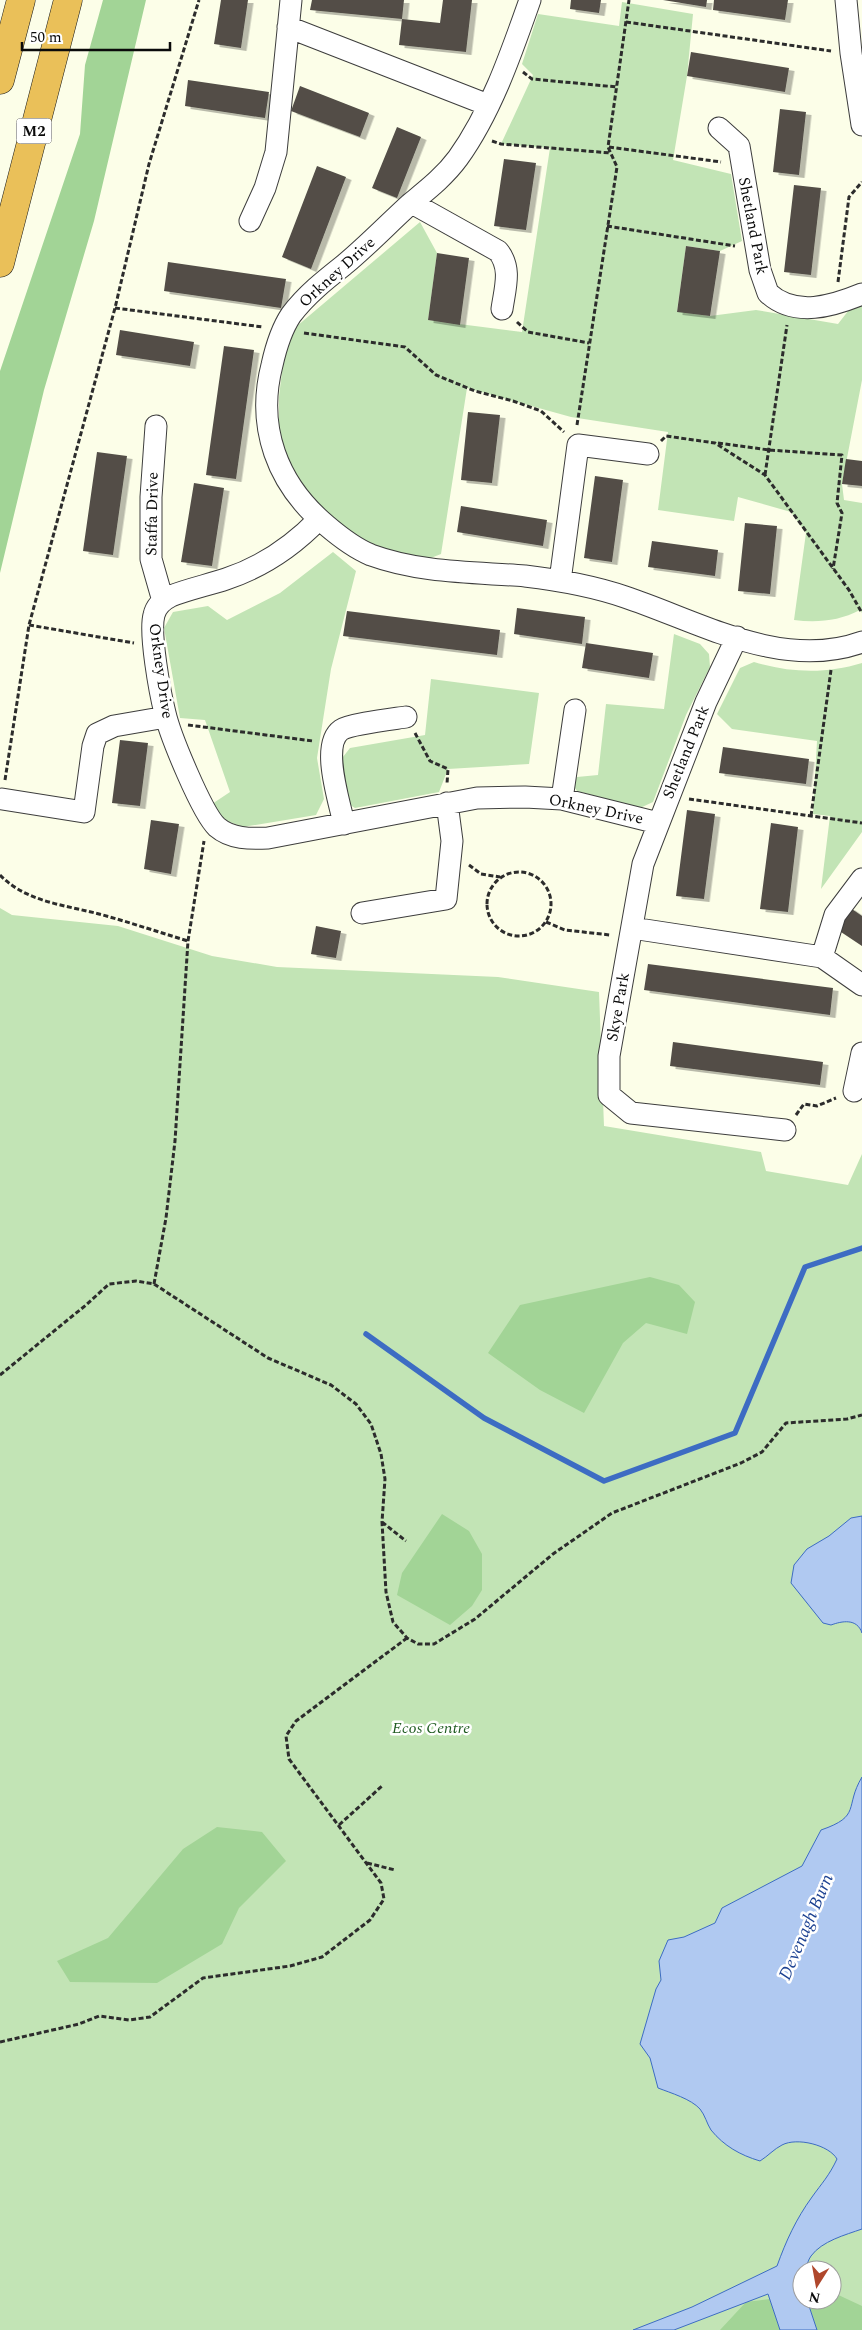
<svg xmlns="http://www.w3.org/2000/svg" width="862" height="2330" font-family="Spectral,serif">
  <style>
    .green { fill: #c2e4b5; fill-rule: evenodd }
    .forest { fill: #a2d496 }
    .water { fill: #b0c9f1; stroke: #3d6cc3 }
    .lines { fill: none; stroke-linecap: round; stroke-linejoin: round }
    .stream { stroke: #3d6cc3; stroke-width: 5.5 }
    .building { fill: #524e47; filter: url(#shadow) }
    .street-casing { stroke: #3d3d3d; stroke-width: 23 }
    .highway-casing { stroke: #1b1b1b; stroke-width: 29 }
    .path { stroke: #2c2c2c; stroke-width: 3; stroke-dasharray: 5 2.5; stroke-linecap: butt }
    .street { stroke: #fff; stroke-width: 21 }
    .highway { stroke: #eac059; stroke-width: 28 }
    .labels { text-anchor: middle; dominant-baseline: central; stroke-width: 5; stroke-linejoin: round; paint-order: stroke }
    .shield { fill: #fff; stroke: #545454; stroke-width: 1 }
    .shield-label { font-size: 15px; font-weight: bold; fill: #0a0a0a }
    .street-label { font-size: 16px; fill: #0a0a0a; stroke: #fff }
    .park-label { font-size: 16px; font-style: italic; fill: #205c22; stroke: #fff }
    .water-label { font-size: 18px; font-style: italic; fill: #1d4292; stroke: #fff }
  </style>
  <defs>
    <filter id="shadow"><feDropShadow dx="5.5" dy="3" stdDeviation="0" flood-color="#0004"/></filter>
  </defs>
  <rect width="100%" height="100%" fill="#fcfee8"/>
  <path class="green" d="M622 2 693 14 687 76 673 160 731 174 742 241 720 251 686 246 677 311 710 316 756 310 838 324 852 306 862 304V380L842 484 844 500 862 503V613L860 610C839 621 817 623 794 620L806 533 791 512 738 497 734 521 658 510 668 432 571 417 467 388 441 554 423 561 385 551 354 536 323 514 286 460 279 432V397L284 354 297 326 420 222 437 253 428 320 522 332 550 148 501 144 533 75 522 64 538 14 619 26Z
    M333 552 356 571 331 669 317 758 324 799 316 815 243 827 222 819 212 804 230 792 205 720 180 718 164 628 173 612 208 606 227 620 280 593Z
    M674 634 700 644 709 654 710 667 686 715 653 802 640 808 577 791 573 785 577 777 598 775 606 704 664 709Z
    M754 662C791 673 826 674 862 663V832L821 889 830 816 813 814 817 741 732 729 717 714 740 668Z
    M431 679 539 693 529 764 448 769 439 792 355 808 347 803 339 762 350 748 425 735Z
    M0 908 12 915 118 926 212 956 277 967 498 977 599 992 604 1126 761 1152 766 1171 848 1185 862 1154V2330H0ZM802 2270H832V2300H802Z"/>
  <path class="forest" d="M103 0H146L94 221 44 390 0 573V371L80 134 85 65Z
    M650 1277 679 1285 695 1302 687 1334 646 1323 623 1343 584 1413 540 1390 488 1353 520 1305Z
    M442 1514 469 1531 482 1554V1590L472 1606 450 1625 397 1595 402 1573Z
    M217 1827 262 1832 286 1861 239 1908 222 1944 157 1983 70 1982 57 1961 108 1938 183 1849Z
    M832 2292 862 2306V2330H720L746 2302 802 2295V2300H832Z"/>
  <path class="water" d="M862 1516V1633C857 1618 842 1621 831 1625L823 1623 791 1583 794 1565 807 1549 829 1536 851 1518Z
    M862 1777V2229C845 2235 822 2241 811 2256 808 2260 808 2264 805 2267 801 2272 795 2275 794 2282L802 2292V2300H807L817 2330H780L768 2294 674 2330H633L692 2307 777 2266C786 2241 796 2219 812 2197 822 2183 829 2176 837 2159 829 2145 797 2137 782 2145 774 2149 768 2156 760 2161 740 2155 724 2146 711 2130 707 2124 705 2115 700 2109 691 2099 671 2093 658 2088L650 2058 640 2044 656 1989 661 1980 659 1961 668 1940 684 1937 715 1923 722 1908 802 1866 821 1830C862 1816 844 1807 862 1777Z"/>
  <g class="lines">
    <path class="stream" d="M366 1334 484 1418 604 1481 735 1433 805 1267 862 1248"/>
  </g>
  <path class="building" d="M221 0H248L241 48 214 44Z
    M312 0H404L402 19 310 10Z
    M443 0H472L466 52 399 45 402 19 440 23Z
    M571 0H601L599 13 570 9Z
    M663 0H707L706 7Z
    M714 0H788L785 20 713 10Z
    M691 52 789 68 785 92 687 76Z
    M188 80 269 92 265 118 185 106Z
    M300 86 369 113 360 137 291 111Z
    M780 109 806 112 799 175 773 172Z
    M397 127 421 137 397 198 372 188Z
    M504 159 536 163 526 230 494 226Z
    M317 166 346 177 311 269 282 257Z
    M794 185 821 188 811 275 784 272Z
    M686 246 720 251 710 316 677 312Z
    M437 253 469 258 460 325 428 320Z
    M168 262 286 279 281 308 164 291Z
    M120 330 194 342 190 366 116 355Z
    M224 346 254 350 236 479 206 475Z
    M468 412 500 415 492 483 461 480Z
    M97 452 127 456 113 555 83 551Z
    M846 459 862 461V486L842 484Z
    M595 476 623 480 612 562 584 558Z
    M194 483 224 488 212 566 181 562Z
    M461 506 547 520 543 546 457 532Z
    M745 523 777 526 770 594 738 591Z
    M652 541 718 550 715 576 648 567Z
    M517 608 585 617 582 644 514 634Z
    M347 611 500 630 497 655 343 636Z
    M586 643 653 653 649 678 582 668Z
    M120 740 148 743 140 806 112 803Z
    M723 747 809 759 806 784 719 773Z
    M687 810 715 814 704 899 676 896Z
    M151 820 179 824 171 874 144 869Z
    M771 823 798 827 788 912 760 909Z
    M849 907 862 916V946L835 928Z
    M316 926 341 931 336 958 311 954Z
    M648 964 833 988 830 1015 644 990Z
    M673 1042 823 1062 820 1085 670 1066Z"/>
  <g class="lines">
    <g class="street-casing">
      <path id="street" d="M530 0C511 54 491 112 458 158 444 177 427 190 410 204 388 224 367 246 344 265 325 280 306 295 291 315 281 330 276 347 272 365 256 427 277 484 326 525 340 537 354 548 371 555 420 573 474 572 525 576 559 580 593 586 625 597 700 622 782 671 862 642
        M846 0 851 53 862 125
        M288 27 488 105
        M719 128 739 146 760 270 768 293C795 318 833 306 862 294
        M412 203 498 251C512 268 505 288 502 309
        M250 221 265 188 276 152 291 0
        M156 426 151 497V559L163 601
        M319 519C293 546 262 567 226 579 208 585 189 589 171 596 163 600 156 606 154 615 149 633 160 693 165 713 170 735 202 813 217 827 231 839 250 839 268 838L477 798 525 797 562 799 658 823
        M560 581 578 445 648 454
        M737 637 706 702 643 864 609 1056V1095L631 1113 785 1130
        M2 799 84 812 93 746 97 734 114 726 166 717
        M562 799 575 710
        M344 824C340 803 320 745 341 730 350 724 393 719 406 717
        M362 913 446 899 452 841 447 803
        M632 928 822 957 862 985
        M822 957 835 915 862 879
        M854 1091 862 1053"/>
    </g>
    <g class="highway-casing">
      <path id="highway" d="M0 80 21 0
        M0 263 68 0"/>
    </g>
    <path class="path" d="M626 22 831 51
      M523 72 532 79 617 87
      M492 141 501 144 611 153
      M609 147 721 162
      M607 226 735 246
      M838 282 849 197 862 182
      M115 308 263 327
      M517 322 528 332 589 343
      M304 333 405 347 436 375 475 391 513 401 541 411 564 432
      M577 425 617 167 608 147 629 0
      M661 441 666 436 715 443 765 475 849 590 862 613
      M718 443 769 450 842 455 837 503 842 513 833 569
      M765 475 787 325
      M29 625 134 643
      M188 725 313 741
      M415 733 430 761 448 769 447 784
      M5 780 29 625 115 308 149 164 199 0
      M689 799 862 823
      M811 816 831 670
      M469 865 481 874 500 877
      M487 904a32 32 0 1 1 64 0a32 32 0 1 1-64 0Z
      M0 875C26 902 65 905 99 914 129 922 158 932 188 941
      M546 922 565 930 610 935
      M796 1115 804 1104 817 1106 836 1098
      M154 1284 166 1218 175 1141 188 941 204 841
      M0 1375 86 1305 109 1284 136 1281 154 1284 268 1358 331 1385 356 1404 371 1424 381 1454 385 1479 382 1522 386 1592 393 1622 407 1638 418 1644H434L475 1619 553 1554 612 1513 741 1463 762 1452 786 1423 847 1419 862 1415
      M382 1522 406 1541
      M339 1825 382 1786
      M367 1863 395 1870
      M0 2042 79 2024 99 2016 129 2020 150 2017 203 1978 290 1966 322 1957 370 1920 384 1899 381 1883 289 1759 286 1736 296 1721 407 1638"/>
    <use href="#street" class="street"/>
    <use href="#highway" class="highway"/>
  </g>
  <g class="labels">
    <rect class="shield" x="16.5" y="118.5" width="35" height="25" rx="4"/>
    <g class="shield-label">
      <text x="34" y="131">M2</text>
    </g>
    <g class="street-label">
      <text transform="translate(753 226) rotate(79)">Shetland Park</text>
      <text transform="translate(337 272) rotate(-42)">Orkney Drive</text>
      <text transform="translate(152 514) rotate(-89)">Staffa Drive</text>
      <text transform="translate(161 671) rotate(82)">Orkney Drive</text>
      <text transform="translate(686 752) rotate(-68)">Shetland Park</text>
      <text transform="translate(596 809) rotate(12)">Orkney Drive</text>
      <text transform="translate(618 1007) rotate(-80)">Skye Park</text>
    </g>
    <g class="park-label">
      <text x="431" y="1728">Ecos Centre</text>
    </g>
    <g class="water-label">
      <text transform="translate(806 1927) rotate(-67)">Devenagh Burn</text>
    </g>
  </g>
  <g transform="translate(817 2285) rotate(191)"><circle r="24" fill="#ffffff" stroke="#9d9d9d"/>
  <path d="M0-4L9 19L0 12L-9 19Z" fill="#af472c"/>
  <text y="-8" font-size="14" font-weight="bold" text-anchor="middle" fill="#0a0a0a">N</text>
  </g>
  <path d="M22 42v8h148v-8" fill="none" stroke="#0a0a0a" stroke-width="2.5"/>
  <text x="30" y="42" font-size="15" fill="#0a0a0a" stroke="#ffffff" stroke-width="4" paint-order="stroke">50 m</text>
</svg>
